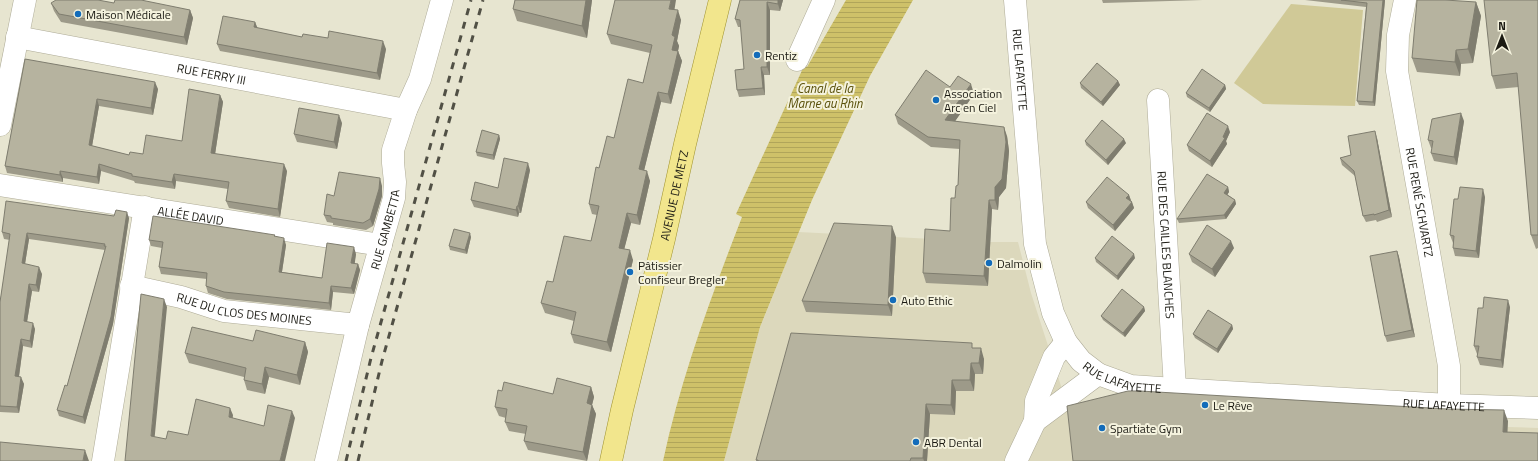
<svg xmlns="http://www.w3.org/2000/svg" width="1538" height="461" font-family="'Titillium Web',sans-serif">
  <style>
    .built { fill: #dcd8bc }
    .green { fill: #d0c997 }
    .water { fill: url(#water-rules) }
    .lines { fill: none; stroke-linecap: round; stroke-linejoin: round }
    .minor-casing { stroke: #aeab97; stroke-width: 23 }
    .major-casing { stroke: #a19431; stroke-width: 23 }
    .minor { stroke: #fff; stroke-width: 22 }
    .major { stroke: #f2e68d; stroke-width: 22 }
    .rail { stroke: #515045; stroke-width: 3; stroke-dasharray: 7 7; stroke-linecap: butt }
    .wall { fill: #9d9a89 }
    .shaded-wall { fill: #7f7d6f }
    .building { fill: #b6b39f; stroke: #7f7d6f }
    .poi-dot { fill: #136cba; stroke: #f4f2dd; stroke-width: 1.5 }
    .labels { text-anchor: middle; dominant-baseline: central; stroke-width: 4; stroke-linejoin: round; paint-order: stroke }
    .poi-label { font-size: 12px; fill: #1b1a13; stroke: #f4f2dd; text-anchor: start }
    .street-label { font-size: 12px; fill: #1b1a13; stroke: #f4f2dd }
    .water-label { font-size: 13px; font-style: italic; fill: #59500a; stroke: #f4f2dd }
  </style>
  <defs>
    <pattern id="water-rules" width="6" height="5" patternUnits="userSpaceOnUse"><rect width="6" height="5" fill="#cec169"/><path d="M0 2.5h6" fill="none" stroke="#b0a55a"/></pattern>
  </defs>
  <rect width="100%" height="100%" fill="#e7e5d0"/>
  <path class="built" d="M799 232 990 242H1018L1031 293 1071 417 1508 421V427L1538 428V461H724L760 327Z"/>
  <path class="green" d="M1291 4 1363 10 1355 106 1263 104 1234 83Z"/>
  <path class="water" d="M846 0H913L870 76 812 200 760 327 724 461H663C681 377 711 297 742 217L736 214 804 66 807 67Z"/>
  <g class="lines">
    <g class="minor-casing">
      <g id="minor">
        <path id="s1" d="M1015 0 1035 244 1053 313 1066 342 1081 361 1098 374 1131 386 1175 389 1449 405 1538 408"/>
        <path id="s2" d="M1405 0 1398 35 1397 71 1449 366V405"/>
        <path id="s3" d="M17 37 406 110"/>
        <path d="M797 60 824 0"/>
        <path id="s4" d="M1158 100 1175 389"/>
        <path d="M0 125 25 0"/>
        <path id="s5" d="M0 185 381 245"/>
        <path id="s6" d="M131 286 181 297 224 311 358 325"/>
        <path d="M1035 421 1098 374"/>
        <path d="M103 461 145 207"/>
        <path id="s7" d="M326 461 358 325 394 198 395 182 393 163V150L406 110 420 79 442 0"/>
        <path d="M1016 461 1035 421 1036 401 1054 357 1066 342"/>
      </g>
    </g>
    <g class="major-casing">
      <g id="major">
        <path id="s8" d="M611 461 622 410 664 239 685 144 720 0"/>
      </g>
    </g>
    <use href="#minor" class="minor"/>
    <use href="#major" class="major"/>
    <path class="rail" d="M346 461 371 358 471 0
      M358 461 382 361 483 0"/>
  </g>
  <path class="wall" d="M515 0H592L587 38 517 21 513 9Z
    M740 0H783L780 11 770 10V75H764L765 95 739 97 737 90 744 69 741 27H738L735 19Z
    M1102 0H1203L1103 3Z
    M1305 0H1385L1375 106 1359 105 1357 101 1366 7Z
    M1538 0V248L1536 249 1531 235 1519 87 1496 89 1492 76Z
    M1476 2 1481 16 1473 63 1461 64 1460 76 1417 72 1412 58Z
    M51 3H114L190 10 193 18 187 45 61 22 54 11Z
    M674 10 681 20 677 41 679 46 678 51 682 61 671 104 661 102 644 170 650 181 640 225 631 223 624 249 633 260 611 352 574 343 571 334 574 321 545 313 541 303 553 282 591 241 597 215 592 214 589 204 599 168 614 138 643 83 650 53 611 44 607 34Z
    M255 22 257 28 302 37 386 49 380 80 220 51 217 44Z
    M25 59 158 89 153 115 99 106 92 146 129 155 143 154 182 141 220 95 223 102 215 154 287 171 280 217 229 208 226 201 228 189 176 181 175 189 135 183 134 181 101 171 99 184 63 178V182L7 173 5 166Z
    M1118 81 1120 85 1103 106 1081 88 1080 83Z
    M1225 85 1226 89 1210 112 1187 97 1186 93Z
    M974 94 955 121 1007 136 1009 151 1006 188 999 197 998 210 992 209 988 286 926 283 923 273 950 231 955 198 958 185 960 149 931 147 898 124 895 115Z
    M1464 121 1457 165 1434 161 1431 153 1432 148H1431L1428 140Z
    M342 123 337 149 297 142 294 134Z
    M1230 132 1226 141 1227 144 1212 167 1189 151 1187 145Z
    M499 135 500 139 494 160 477 156 476 152Z
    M1377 138 1392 217 1377 222 1376 220 1366 222 1363 216 1355 176 1342 165 1340 158 1351 155Z
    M1085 141 1126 143 1108 165 1086 145Z
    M530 170 521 213H519L518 217 474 207 471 200 498 188Z
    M382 186V196L373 226 366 230 333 225V223L327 222 324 215 334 196Z
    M1228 187 1229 192 1227 194 1235 200 1236 204 1226 219 1179 223 1177 219Z
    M1129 195 1134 208 1115 231 1088 208 1086 202Z
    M1485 197 1479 258 1455 256 1453 248V243L1450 235 1458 199Z
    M114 216 129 218 113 324 85 424 59 416 57 410 67 386 105 250 29 239 25 264 42 274 39 292 32 291 27 322 35 329 32 348 23 346 19 377 24 384 19 413 0 412V302L10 240 4 239 2 232Z
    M275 236 286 245 282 272 322 278 356 254 354 264H358L360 270 354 294 333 292 331 310 227 299 208 293 206 286 207 279 161 274 159 267 162 248 151 246 149 240Z
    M471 237 467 254 450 250 449 246Z
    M896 237 892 316 806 312 802 301Z
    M1234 248 1215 277 1192 262 1189 254Z
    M1397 251 1399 257 1415 337 1387 342 1385 336Z
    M1095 258H1135L1118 280 1096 262Z
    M1144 307 1145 311 1125 337 1103 320 1101 316Z
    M1510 307 1503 368 1480 365 1477 357 1478 354H1477L1474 346 1483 308Z
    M1232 325 1233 329 1218 353 1195 338 1193 334Z
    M253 341 305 342 308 352 300 385 269 377 265 394 247 390 244 380V377L189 363 185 353Z
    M974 348 984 359 983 374H975L974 391H956L955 415 930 414 927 461H756V460Z
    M591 387 594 397 592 405 596 414 587 461 528 450 524 441 526 434 509 431 505 422 506 418 499 416 495 407 553 394Z"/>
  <path class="shaded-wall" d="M586 0H592L587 38 582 26Z
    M671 0H676L673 19 669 9Z
    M778 0H783L780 11 778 4Z
    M1383 0H1385L1375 106 1373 102Z
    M767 2 770 10V75L767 67Z
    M1476 2 1481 16 1473 63 1468 49Z
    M190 10 193 18 187 45 184 37Z
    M678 10 681 20 677 41 679 46 676 60 672 50V35Z
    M255 22 258 29 254 27Z
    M383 41 386 49 380 80 377 73Z
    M1456 50 1461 64 1460 76 1455 62Z
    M678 51 682 61 671 104 668 94Z
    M761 67 764 75 765 95 763 88Z
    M1118 81 1120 85 1103 106 1101 102Z
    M155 82 158 89 153 115 151 108Z
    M971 84 974 94 949 130 945 120Z
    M1225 85 1226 89 1210 112 1209 108Z
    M658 92 661 102 642 179 639 169Z
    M220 95 223 102 214 161 211 153Z
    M97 99 99 106 91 152 89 145Z
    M1461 113 1464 121 1457 165 1454 157Z
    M339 115 342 123 337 149 334 142Z
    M1228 126 1230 132 1226 141 1227 144 1212 167 1210 161 1223 137Z
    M1004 127 1007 136 1009 151 1006 188 999 197 998 210 995 200V187Z
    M1375 131 1377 138 1392 217 1389 210Z
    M499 135 500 139 494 160 493 155Z
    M1124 139 1126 143 1108 165 1106 160Z
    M528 163 530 170 521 213 518 206Z
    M99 164 101 171 99 184 97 177Z
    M284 164 287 171 280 217 278 209Z
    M60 171 63 178V182L60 175Z
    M647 171 650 181 640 225 637 215Z
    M174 174 176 181 175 189 172 182Z
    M380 178 382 186V196L373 226 370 219Z
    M1228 187 1229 192 1226 197 1224 193Z
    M1483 189 1485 197 1479 258 1476 251Z
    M1129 195 1131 201 1126 198Z
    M989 200 992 209 988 286 984 276Z
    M1235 200 1236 204 1226 219 1224 215Z
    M1132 202 1134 208 1115 231 1113 225Z
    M517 206 519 213 518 217 516 210Z
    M127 212 129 218 113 324 85 424 83 417Z
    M627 213 631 223 622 258 619 248Z
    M892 226 896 237 892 316 888 305Z
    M27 233 29 239 24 270 22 263Z
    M470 233 471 237 467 254 465 250Z
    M284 238 286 245 281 278 279 272Z
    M1231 241 1234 248 1215 277 1212 269Z
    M354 247 356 254 354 269 351 263Z
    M630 250 633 260 611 352 607 342Z
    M1397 251 1399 257 1415 337 1412 330Z
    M1134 254 1135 258 1118 280 1117 276Z
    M358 264 360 270 354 294 351 288Z
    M39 267 42 274 39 292 36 285Z
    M29 284 32 291 26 328 24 321Z
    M331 286 333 292 331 310 329 303Z
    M164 299 167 307 154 444 151 436Z
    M1508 300 1510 307 1503 368 1501 360Z
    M1144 307 1145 311 1125 337 1123 333Z
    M33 323 35 329 32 348 30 341Z
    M1232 325 1233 329 1218 353 1217 349Z
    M21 339 23 346 18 383 15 376Z
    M305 342 308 352 300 385 297 375Z
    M981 348 984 359 983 374 979 363Z
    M971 363 975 374 974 391 970 380Z
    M265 367 269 377 265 394 262 384Z
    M21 377 24 384 19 413 17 407Z
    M952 380 956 391 955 415 951 405Z
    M591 387 594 397 592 405 596 414 587 461 583 452 587 403Z
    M926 404 930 414 927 461H924L923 458Z
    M230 408 233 415 232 425 229 417Z
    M1504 410 1508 421 1507 443 1503 432Z
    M292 411 295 418 285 461H280Z
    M85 450 89 461H83Z"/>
  <path class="building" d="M56 0H98L114 3 115 0H141L190 10 184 37 59 14 51 3Z
    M515 0H586L582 26 513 9Z
    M615 0H671L669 9 678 10 672 35 675 37 672 50 678 51 668 94 658 92 639 169 647 171 637 215 627 213 619 248 630 250 607 342 571 334 576 312 541 303 547 281 553 282 564 236 591 241 599 206 589 204 596 167 599 168 607 136 614 138 628 79 643 83 652 45 607 34Z
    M740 0H778V4L767 2V67H761L763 88 737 90 735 70 744 69 740 20 735 19Z
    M1341 0H1383L1373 102 1357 101 1367 3Z
    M1417 0H1445L1476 2 1468 49 1456 50 1455 62 1412 58Z
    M1484 0H1538V235H1531L1517 73 1492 76Z
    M223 16 255 22 254 27 302 37 303 34 328 38 329 31 383 41 377 73 217 44Z
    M25 59 155 82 151 108 97 99 89 145 129 155 130 152 143 154 146 135 182 141 189 89 220 95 211 153 284 164 278 209 226 201 229 182 174 174 172 182 132 176V174L99 164 97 177 60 171V175L5 166Z
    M1097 63 1118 81 1101 102 1080 83Z
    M1202 69 1225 85 1209 108 1186 93Z
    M926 70 950 87 958 76 971 84 945 120 1004 127 1006 142 1002 179 995 187V200H989L984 276 923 273 925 229 950 231 951 198H955L956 186 958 185 960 140 928 137 895 115Z
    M299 108 339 115 334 142 294 134Z
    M1207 113 1228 126 1223 137 1225 138 1210 161 1187 145Z
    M1461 113 1454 157 1431 153 1433 141 1428 140 1432 119Z
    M1102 120 1124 139 1106 160 1085 141Z
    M482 130 499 135 493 155 476 152Z
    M1375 131 1389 210 1374 215V214L1363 216 1354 171 1340 158 1351 155 1348 136Z
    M504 158 528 163 518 206H517L516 210 471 200 475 182 498 188Z
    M339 172 380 178 379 189 370 219 363 223 331 218V216L324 215 327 194 334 196Z
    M1207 174 1228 187 1224 193 1235 200 1224 215 1177 219Z
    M1107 177 1129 195 1126 198 1132 202 1113 225 1086 202Z
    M1460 187 1483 189 1476 251 1453 248 1454 236 1450 235 1454 199H1458Z
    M6 201 114 216 116 210 127 212 111 317 83 417 57 410 65 385 67 386 106 246H104L105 244 27 233 22 263 39 267 36 285 29 284 24 321 33 323 30 341 21 339 15 376 21 377 17 407 0 406V302L10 234 2 232Z
    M153 216 275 235 274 236 284 238 279 272 322 278 327 243 354 247 351 263 358 264 351 288 331 286 329 303 224 292 206 286 207 273 159 267 163 242 149 240Z
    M834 223 892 226 888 305 802 301Z
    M1207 225 1231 241 1212 269 1189 254Z
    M454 229 470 233 465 250 449 246Z
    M1112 236 1134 254 1117 276 1095 258Z
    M1397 251 1412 330 1385 336 1370 256Z
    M1122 289 1144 307 1123 333 1101 316Z
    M141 294 164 299 151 436 166 439 168 431 188 435 196 399 230 408 229 417 264 426 268 405 292 411 280 461H125Z
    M1484 297 1508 300 1501 360 1477 357 1479 346H1474L1478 308H1483Z
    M1208 310 1232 325 1217 349 1193 334Z
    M192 327 253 341 256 330 305 342 297 375 265 367 262 384 244 380 246 368 185 353Z
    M791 333 972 343V348H981L979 363H971L970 380H952L951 405 926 404 923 458H911L910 461H758V460H756Z
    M557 378 591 387 587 403 592 405 583 452 524 441 527 426 505 422 507 409 495 407 498 390 502 391 504 382 553 394Z
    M1128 391H1140L1447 409 1504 410 1503 432 1538 433V461H1073L1067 406Z
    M0 442 85 450 83 461H0Z"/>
  <g class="poi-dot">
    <circle cx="78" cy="14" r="4"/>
    <circle cx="757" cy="55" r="4"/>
    <circle cx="936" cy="100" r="4"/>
    <circle cx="989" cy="263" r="4"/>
    <circle cx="630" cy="272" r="4"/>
    <circle cx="893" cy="300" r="4"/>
    <circle cx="1205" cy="405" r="4"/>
    <circle cx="1102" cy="428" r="4"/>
    <circle cx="916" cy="442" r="4"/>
  </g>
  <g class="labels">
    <g class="poi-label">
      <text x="86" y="14">Maison Médicale</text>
      <text x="765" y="55">Rentiz</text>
      <text x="944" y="93">Association<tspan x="944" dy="14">Arc en Ciel</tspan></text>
      <text x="997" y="263">Dalmolin</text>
      <text x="638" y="265">Pâtissier<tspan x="638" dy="14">Confiseur Bregler</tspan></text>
      <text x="901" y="300">Auto Ethic</text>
      <text x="1213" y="405">Le Rêve</text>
      <text x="1110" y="428">Spartiate Gym</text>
      <text x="924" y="442">ABR Dental</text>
    </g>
    <g class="street-label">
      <text stroke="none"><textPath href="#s1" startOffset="70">RUE LAFAYETTE</textPath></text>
      <text stroke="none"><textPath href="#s3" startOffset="198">RUE FERRY III</textPath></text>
      <text stroke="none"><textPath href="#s8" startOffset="273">AVENUE DE METZ</textPath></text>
      <text stroke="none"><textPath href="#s2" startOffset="205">RUE RENÉ SCHVARTZ</textPath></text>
      <text stroke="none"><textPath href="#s5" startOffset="193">ALLÉE DAVID</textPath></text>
      <text stroke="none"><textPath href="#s7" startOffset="239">RUE GAMBETTA</textPath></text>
      <text stroke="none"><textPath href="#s4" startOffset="145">RUE DES CAILLES BLANCHES</textPath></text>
      <text stroke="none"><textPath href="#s6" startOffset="116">RUE DU CLOS DES MOINES</textPath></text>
      <text stroke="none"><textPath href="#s1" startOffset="418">RUE LAFAYETTE</textPath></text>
      <text stroke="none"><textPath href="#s1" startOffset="742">RUE LAFAYETTE</textPath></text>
    </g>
    <g class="water-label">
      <text x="825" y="88">Canal de la<tspan x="825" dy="15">Marne au Rhin</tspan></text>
    </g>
  </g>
  <g transform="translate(1502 36)" stroke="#f4f2dd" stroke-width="3" paint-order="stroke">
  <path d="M0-3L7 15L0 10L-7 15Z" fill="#1b1a13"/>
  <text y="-6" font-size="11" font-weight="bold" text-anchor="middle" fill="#1b1a13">N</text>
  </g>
</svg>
